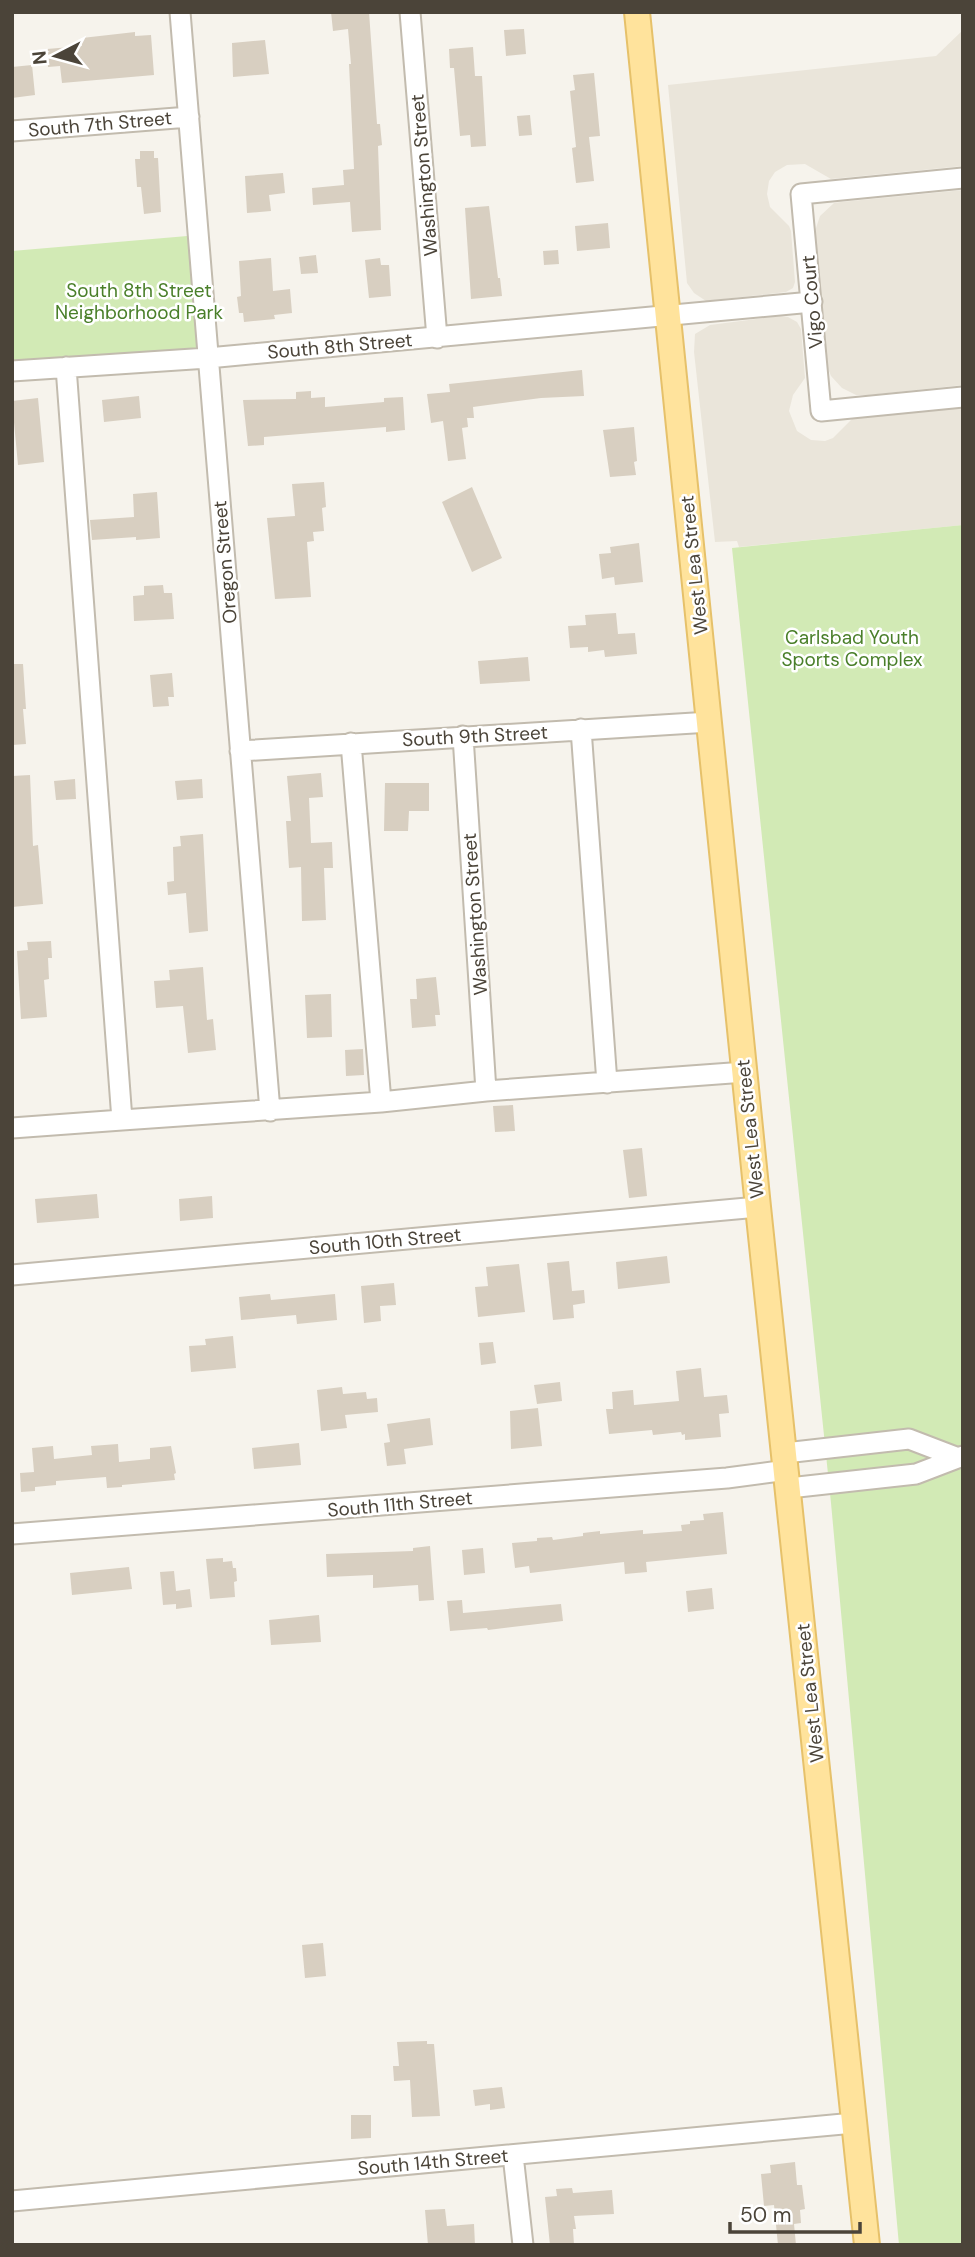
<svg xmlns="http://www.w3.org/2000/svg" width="975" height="2257" font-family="'DM Sans',sans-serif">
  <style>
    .residential { fill: #eae5da }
    .green { fill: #d2eab5 }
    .building { fill: #d8cfc1 }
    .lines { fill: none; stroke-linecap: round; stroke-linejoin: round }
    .minor-casing { stroke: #c2bbae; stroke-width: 23 }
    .major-casing { stroke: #e6c16a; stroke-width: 28 }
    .minor { stroke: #fff; stroke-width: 19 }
    .major { stroke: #ffe39c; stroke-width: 24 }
    .labels { text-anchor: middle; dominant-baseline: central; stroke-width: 5; stroke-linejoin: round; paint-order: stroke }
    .street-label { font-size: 19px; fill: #4b4439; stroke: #fff }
    .park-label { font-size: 19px; fill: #4a7f2a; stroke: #fff }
  </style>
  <rect width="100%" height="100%" fill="#f6f3ec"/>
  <path class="residential" d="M963 30V166L831 179 805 164 787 165 775 172 769 181 767 194 770 207 789 226 791 231 795 282 793 288 786 292 706 301 694 293 687 283 668 85 936 56Z
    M963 190V385L869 395H856L842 388 831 376 827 366 814 242V234L820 216 834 203 841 202Z
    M780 316 788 317 797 322 801 329 805 378 793 395 789 411 797 431 811 440 825 441 833 438 852 419 858 418 963 408V525L739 547 737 541 715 542 694 352 695 334 710 325Z"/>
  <path class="green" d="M199 235 208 358 12 371V251Z
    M963 525V2245H899L831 1503 732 548Z"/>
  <path class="building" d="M331 12H369L377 124H380L382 145 378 146 381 230 352 232 350 202 313 205 312 188 344 185 343 170 354 169 349 64H351L348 29 333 31Z
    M524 29 526 54 506 56 504 30Z
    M135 32V36L151 35 154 75 62 83 60 66 48 67 47 49 82 46V38Z
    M265 40 269 74 233 77 232 43Z
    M473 47 475 76H482L486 146 471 147 470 135 460 136 454 68H450L449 49Z
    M32 65 35 95 12 98V67Z
    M594 73 600 136 589 137 594 181 576 183 572 148 576 147 570 91 575 90 573 75Z
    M530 115 532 135 519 136 517 116Z
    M140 151H154V158H158L161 212 144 214 141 187H137L135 159H140Z
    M283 173 285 193 269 195 271 211 247 213 245 176Z
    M489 206 498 278H500L502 296 471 299 465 208Z
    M608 223 610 248 577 251 575 226Z
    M558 250 559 264 544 265 543 251Z
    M316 255 318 273 301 274 299 257Z
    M271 258 273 291 290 289 292 313 274 315 275 319 244 322 243 313H239L237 297 241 296 239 261Z
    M380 258 381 265H389L391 296 369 298 365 260Z
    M582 370 584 396 541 398 473 407 474 418H467L468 427 462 428 466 459 448 461 443 421 431 423 427 394 450 392 449 384Z
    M311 391V398L325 397V407L384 402V398L403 397 405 430 386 432V427L264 437V445L248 446 243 400 296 399V392Z
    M139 396 141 418 104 422 102 400Z
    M38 398 44 462 18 465 12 401Z
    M634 427 637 461 634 462 636 475 610 477 603 430Z
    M324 482 326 507 322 508 324 531 313 532 314 541 307 542 311 597 275 599 267 518 295 516 292 484Z
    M472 487 502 558 472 572 442 502Z
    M157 492 160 538 136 540V537L92 540 90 520 134 517 133 494Z
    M639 543 643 582 615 585 614 577 602 579 599 554 611 553 610 547Z
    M163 585 164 593H172L174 619 134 621 133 596 144 595V586Z
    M616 613 618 634 635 633 637 654 605 657 604 650 588 652V647L570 648 568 626 586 625 585 615Z
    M528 657 530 681 480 684 478 661Z
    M12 664H23L26 709H23L26 744 12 745Z
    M172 673 174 697H168L169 706 153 707 150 675Z
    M321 773 323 797 309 798 311 843 332 842 333 868H324L326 920 302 921 301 867 289 868 286 821H291L287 776Z
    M30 775 33 846 38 845 43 904 12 907V776Z
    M75 779 76 799 56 800 54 781Z
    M202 779 203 798 177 800 175 781Z
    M385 783H429V811H409L408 831H384Z
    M203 834 208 931 189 933 186 893 168 895 167 882 174 881 173 847 181 846 180 836Z
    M51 941 52 958H48L49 979 44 980 47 1017 21 1019 17 951 28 950 27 942Z
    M203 967 207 1020 213 1019 216 1050 188 1053 183 1006 156 1008 154 981 170 980 169 970Z
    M436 977 440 1015H435L436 1026 412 1028 410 999H417L416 979Z
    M331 994 332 1037 307 1038 305 995Z
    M363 1049 364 1075 346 1076 345 1050Z
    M513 1105 515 1131 495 1132 493 1106Z
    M642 1148 647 1196 629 1198 623 1150Z
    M97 1194 99 1218 37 1223 35 1199Z
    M212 1196 213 1218 180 1221 179 1199Z
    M667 1256 670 1283 618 1289 616 1262Z
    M569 1261 572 1291 584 1290 585 1303 573 1305 574 1318 553 1320 547 1263Z
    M519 1264 525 1312 478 1317 475 1287 488 1286 486 1267Z
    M394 1283 396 1305 380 1306 381 1321 364 1323 361 1286Z
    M270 1294 271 1300 335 1294 337 1320 297 1324 296 1315 241 1320 239 1297Z
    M233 1336 236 1368 191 1372 189 1346 206 1345 205 1339Z
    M493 1342 496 1363 481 1365 479 1343Z
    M701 1368 704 1397 727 1395 729 1413 719 1414 721 1437 685 1440V1434L682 1435 681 1432 653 1435 652 1430 609 1434 606 1409H613L612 1392 633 1390 634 1405 679 1401 676 1371Z
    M560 1382 562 1401 537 1404 534 1385Z
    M342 1387 343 1394 366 1392 367 1399 377 1398 378 1412 345 1415 347 1428 321 1431 317 1390Z
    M538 1408 542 1446 511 1449 510 1411Z
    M430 1418 433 1445 404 1449 406 1464 387 1466 384 1443 390 1442 387 1424Z
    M299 1443 301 1465 254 1469 252 1448Z
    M118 1444 119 1462 150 1459V1448L171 1446 176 1473 174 1474 175 1480 122 1485V1487L107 1488 106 1477 56 1481V1485L35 1487V1491L21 1492 20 1473 34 1472 32 1448 53 1446 54 1459 92 1455 91 1446Z
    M723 1512 727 1554 646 1562 647 1572 625 1574 624 1562 530 1573 529 1566 515 1568 512 1543 537 1541V1538L552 1537 553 1540 583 1536V1533L600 1531V1534L643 1530V1534L682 1531 681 1525 690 1524V1521L704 1520 703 1514Z
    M430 1546 434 1600 419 1601 418 1585 373 1588V1575L327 1577 326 1554 413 1551V1548Z
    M483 1548 485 1573 464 1575 462 1550Z
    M223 1558V1562L232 1561 233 1568H236L237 1581 234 1582 235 1597 210 1599 206 1559Z
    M129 1567 132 1589 72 1595 70 1573Z
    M174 1571 176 1591 190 1589 192 1607 176 1609V1604L163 1605 160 1572Z
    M712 1588 714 1609 688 1612 686 1591Z
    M462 1600 463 1613 561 1604 563 1621 488 1630 487 1628 450 1631 447 1601Z
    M319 1615 321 1642 271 1645 269 1620Z
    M323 1943 326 1976 305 1978 302 1945Z
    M427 2041V2044H434L440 2116 412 2117 410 2080 394 2081 393 2066H399L397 2042Z
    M502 2087 505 2108 490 2110V2104L475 2106 473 2090Z
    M351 2115H371V2138L351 2139Z
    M795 2162 797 2185H802L805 2209 800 2210 801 2223 794 2224 796 2245H778L774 2205 764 2206 761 2174 771 2173 770 2165Z
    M572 2188 573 2193 612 2190 614 2214 574 2216 576 2229H573L574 2245H550L545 2197 557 2196 556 2189Z
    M445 2209 447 2226 474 2224 475 2245H428L425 2210Z"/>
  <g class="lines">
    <g class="minor-casing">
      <path id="minor" d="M180 12 270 1111
        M410 12 437 338
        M12 131 189 117
        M963 178 801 194 821 411 963 397
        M66 367 122 1120 381 1102
        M12 371 208 358 812 302
        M581 729 607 1083
        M463 736 486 1091
        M351 743 381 1102 486 1091 745 1072
        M240 751 710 722
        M12 1128 122 1120
        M12 1275 758 1207
        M785 1453 909 1439 956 1457
        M789 1488 916 1474 963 1456
        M12 1534 727 1478 787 1470
        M513 2155 523 2245
        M12 2201 854 2123"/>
    </g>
    <g class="major-casing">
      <path id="major" d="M637 12 758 1207 867 2245"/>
    </g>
    <use href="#minor" class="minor"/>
    <use href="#major" class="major"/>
  </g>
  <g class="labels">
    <g class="street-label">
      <text transform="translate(100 124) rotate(-5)">South 7th Street</text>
      <text transform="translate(424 175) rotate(-95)">Washington Street</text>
      <text transform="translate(812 302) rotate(-95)">Vigo Court</text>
      <text transform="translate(340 346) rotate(-5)">South 8th Street</text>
      <text transform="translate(225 562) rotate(-95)">Oregon Street</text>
      <text transform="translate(694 565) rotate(-96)">West Lea Street</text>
      <text transform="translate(475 736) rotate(-3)">South 9th Street</text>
      <text transform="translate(475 914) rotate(-94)">Washington Street</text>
      <text transform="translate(750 1129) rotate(-96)">West Lea Street</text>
      <text transform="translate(385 1241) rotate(-5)">South 10th Street</text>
      <text transform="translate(400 1504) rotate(-5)">South 11th Street</text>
      <text transform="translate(810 1693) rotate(-96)">West Lea Street</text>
      <text transform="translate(433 2162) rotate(-5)">South 14th Street</text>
    </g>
    <g class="park-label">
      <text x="139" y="290">South 8th Street<tspan x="139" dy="22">Neighborhood Park</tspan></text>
      <text x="852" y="637">Carlsbad Youth<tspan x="852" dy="22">Sports Complex</tspan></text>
    </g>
  </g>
  <rect width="975" height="2257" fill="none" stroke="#4b4439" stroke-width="28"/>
  <g transform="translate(56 56) rotate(264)" stroke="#ffffff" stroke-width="5" paint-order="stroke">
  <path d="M0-5L12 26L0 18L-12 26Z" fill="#4b4439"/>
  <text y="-10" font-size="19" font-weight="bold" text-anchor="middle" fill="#4b4439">N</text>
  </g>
  <path d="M730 2222v10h130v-10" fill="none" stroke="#4b4439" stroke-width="3.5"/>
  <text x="740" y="2222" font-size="21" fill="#4b4439" stroke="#ffffff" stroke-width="5" paint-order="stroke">50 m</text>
</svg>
